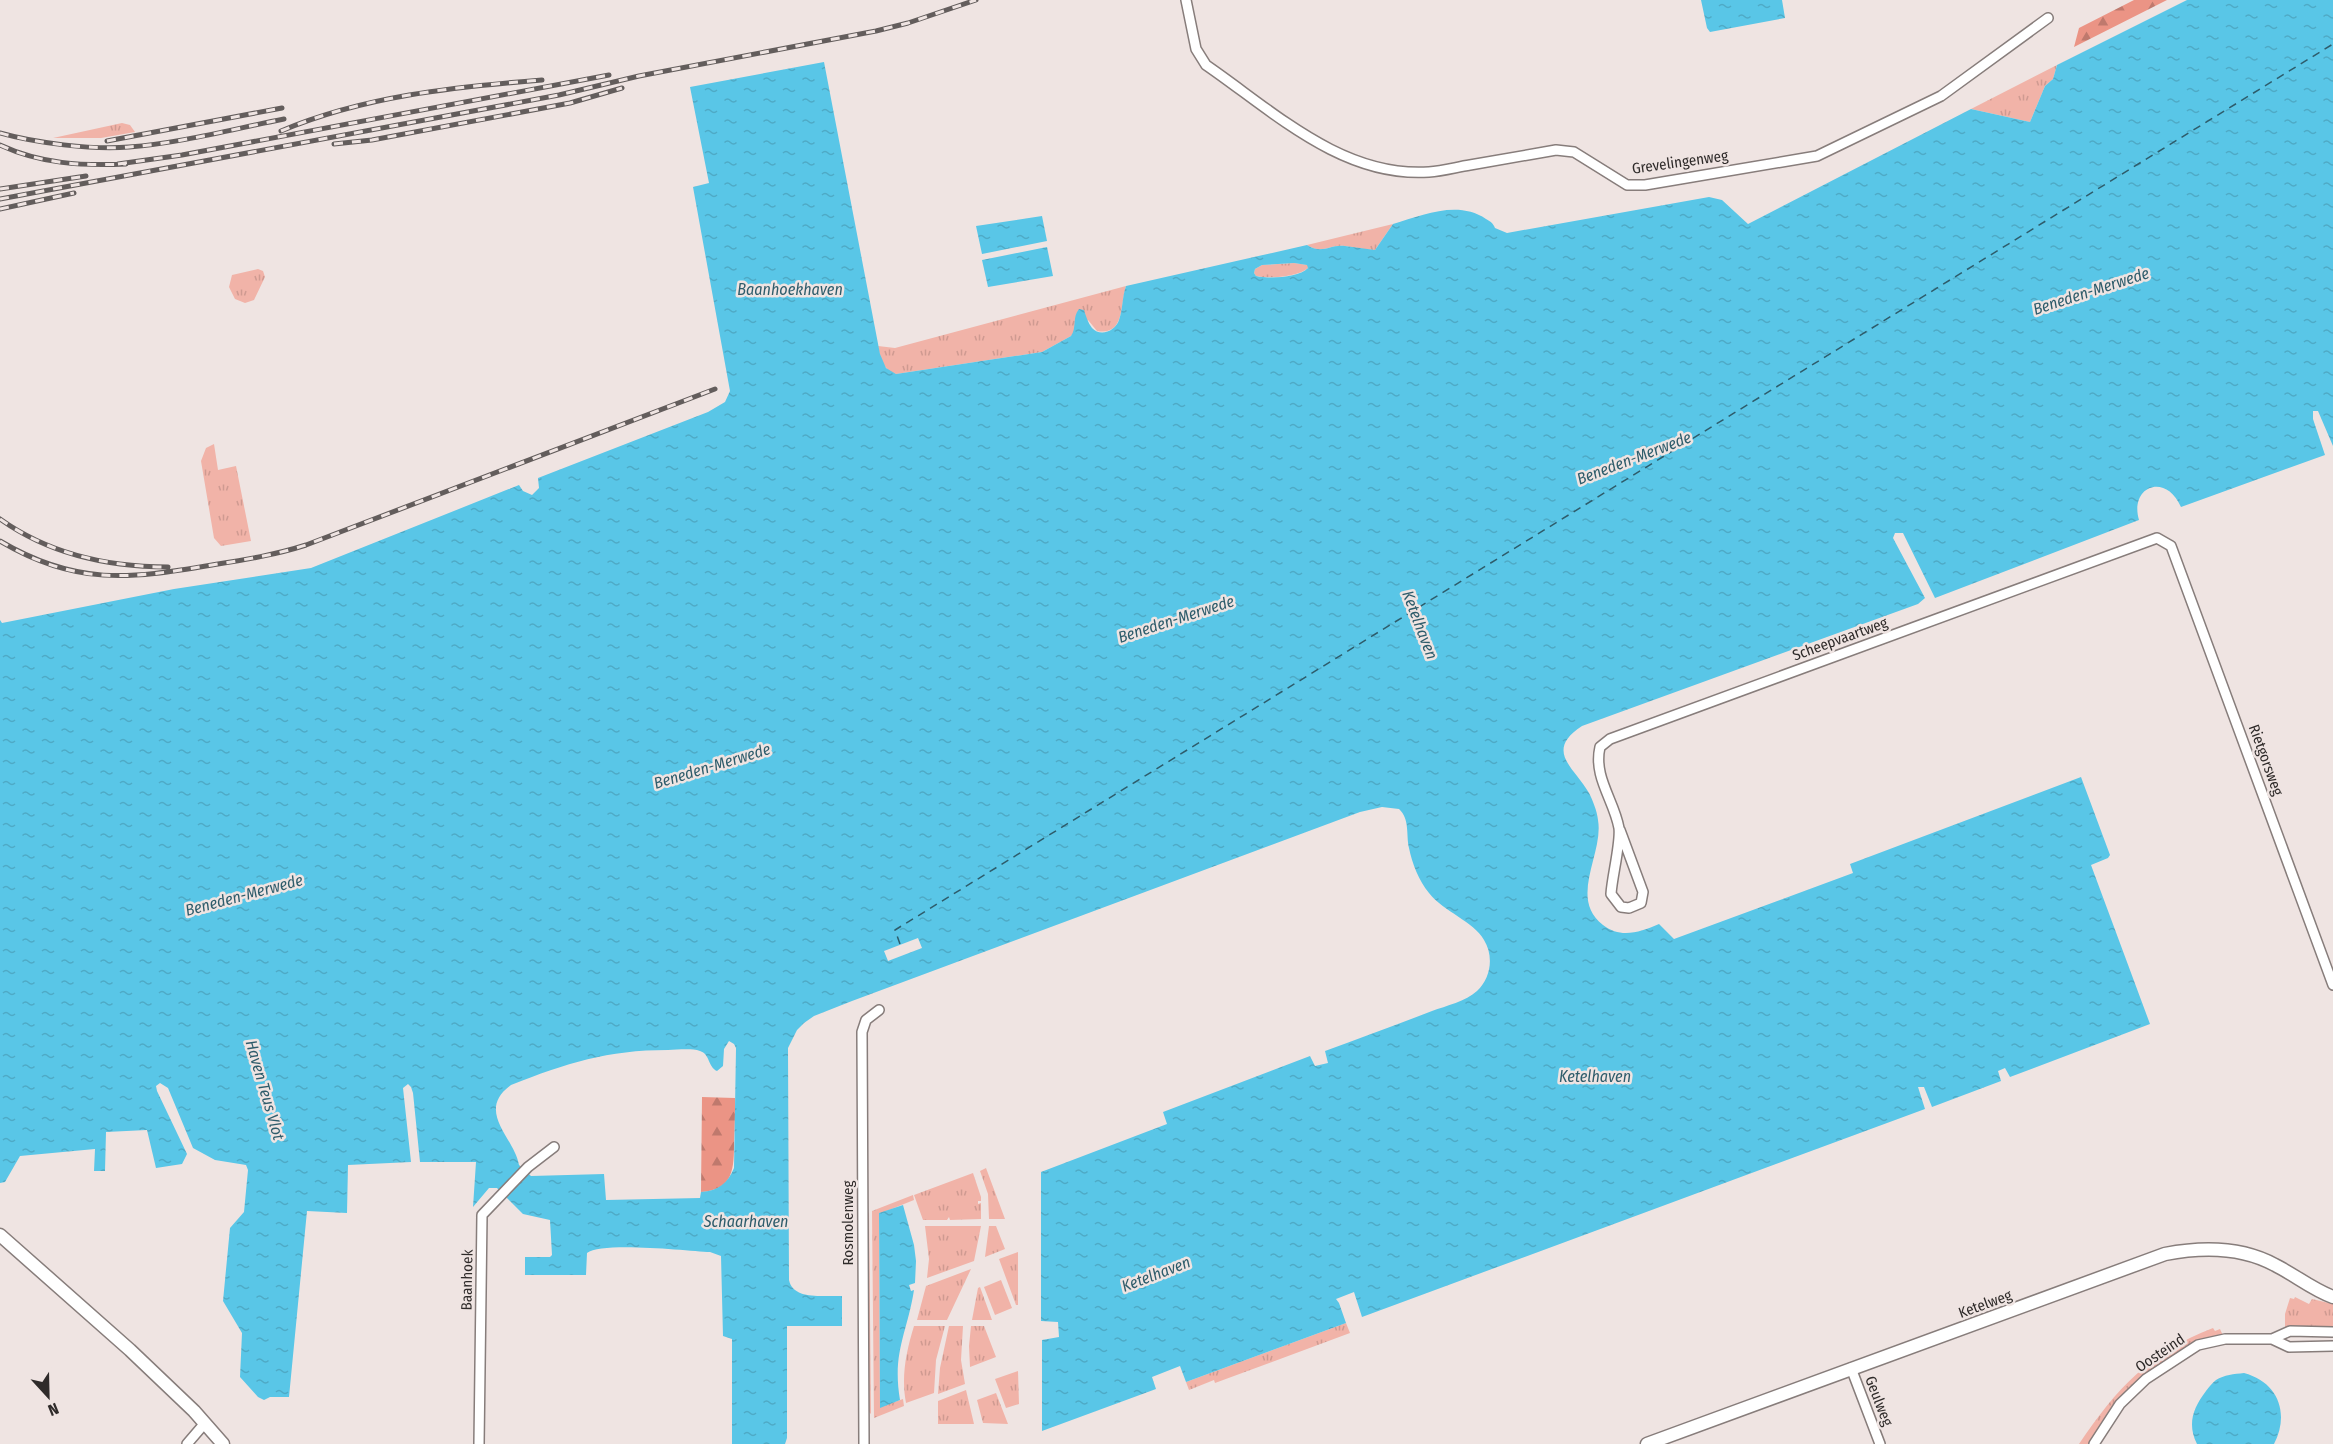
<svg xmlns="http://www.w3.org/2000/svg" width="2333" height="1444" font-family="'Fira Sans Condensed',sans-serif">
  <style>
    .grass { fill: url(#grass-tufts) }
    .forest { fill: url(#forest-firs) }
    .pitch { fill: #f1b3a8 }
    .water { fill: url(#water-ripples); fill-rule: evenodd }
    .pier { fill: #efe4e2 }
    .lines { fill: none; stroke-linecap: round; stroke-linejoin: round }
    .ferry { stroke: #2e5c6b; stroke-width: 1.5; stroke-dasharray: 8 6; stroke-linecap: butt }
    .minor-casing { stroke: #877d7b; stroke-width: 12 }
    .tertiary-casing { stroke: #877d7b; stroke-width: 15 }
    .minor { stroke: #fff; stroke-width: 9 }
    .tertiary { stroke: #fff; stroke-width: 12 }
    .rail-casing { stroke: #635d5c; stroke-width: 5 }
    .rail { stroke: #efe4e2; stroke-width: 3; stroke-dasharray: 9; stroke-linecap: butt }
    .labels { text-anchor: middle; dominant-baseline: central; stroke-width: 5; stroke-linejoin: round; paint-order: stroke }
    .street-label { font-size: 15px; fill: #2f2b2a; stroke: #efe4e2 }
    .water-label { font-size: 16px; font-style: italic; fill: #2e5c6b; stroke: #efe4e2 }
  </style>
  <defs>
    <pattern id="grass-tufts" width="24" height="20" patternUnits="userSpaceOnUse" patternTransform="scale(1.5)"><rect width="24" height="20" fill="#f1b3a8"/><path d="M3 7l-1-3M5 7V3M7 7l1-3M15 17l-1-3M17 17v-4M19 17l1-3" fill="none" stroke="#cf9a91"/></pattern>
    <pattern id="forest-firs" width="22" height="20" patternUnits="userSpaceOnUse" patternTransform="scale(1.5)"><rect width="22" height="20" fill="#eb9485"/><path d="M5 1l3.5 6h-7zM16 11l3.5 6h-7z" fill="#bf796d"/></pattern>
    <pattern id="water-ripples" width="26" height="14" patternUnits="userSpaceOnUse" patternTransform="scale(1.5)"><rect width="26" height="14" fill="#59c6e7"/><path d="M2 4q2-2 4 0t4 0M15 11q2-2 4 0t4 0" fill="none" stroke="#4eaac6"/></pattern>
  </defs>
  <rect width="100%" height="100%" fill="#efe4e2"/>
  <path class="grass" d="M2057 65 2053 79 2045 86 2030 122 1971 109Z
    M122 123 130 125 135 132 101 138H53Z
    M1393 224 1375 250C1365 250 1355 247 1345 246 1330 244 1322 255 1307 245Z
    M1294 263 1308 265V268C1298 277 1269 279 1256 276L1254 273 1255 269 1262 265Z
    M258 269 263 271 265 277 254 300 245 303 235 299 229 287 232 275Z
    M1126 286C1120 305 1125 336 1097 331L1088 320 1071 336 1042 352 896 374C884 371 880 358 878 346L895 348Z
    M214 444 218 470 236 466 251 541 221 546 214 538 201 461 206 448Z
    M986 1168 1005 1219H989L988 1194 980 1171Z
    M973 1173 981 1197V1201H978V1204L981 1203V1219L950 1220 949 1217 947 1220H923L914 1195Z
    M913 1195 914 1200 879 1214 880 1407 903 1399 904 1406 874 1418 872 1211Z
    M869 1212 871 1414 868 1411 867 1216Z
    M925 1226H981L974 1261 927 1278 929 1259Z
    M989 1226H996L1005 1249 985 1257Z
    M1018 1252V1305H1016L999 1259Z
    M971 1269 947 1320H917L926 1286Z
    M980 1287 992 1320H972L978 1288Z
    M2295 1297 2309 1304 2312 1299 2333 1304V1327L2294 1326 2285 1328V1314L2290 1298 2294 1299Z
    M1346 1323 1350 1333 1215 1383 1214 1380 1189 1390 1186 1382Z
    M914 1326H945L936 1360 934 1393 906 1403C901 1377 906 1352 914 1326Z
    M949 1326H963L961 1360 965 1384 938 1394 940 1368Z
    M971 1326H984L996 1357 970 1367 969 1346Z
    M2213 1328 2215 1331 2220 1329 2225 1340C2213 1342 2199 1343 2188 1347 2159 1357 2105 1418 2089 1444H2079C2117 1388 2149 1353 2213 1328Z
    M1018 1371 1019 1404 1006 1408 995 1379Z
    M966 1390 974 1424H938V1401Z
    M996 1393 1008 1424 983 1423 977 1400Z"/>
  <path class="forest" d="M2134 0H2167L2074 47 2079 28Z
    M702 1097 735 1098C735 1113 735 1127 734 1141 734 1168 734 1190 701 1192Z"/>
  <path class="pitch" d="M1001 1280 1012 1308 995 1315 984 1287Z"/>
  <path class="water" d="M1701 0H1782L1785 18 1710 32 1707 28Z
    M2187 0H2333V446L2318 411H2313V419L2325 455 2181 507C2166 472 2129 486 2139 520L1935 598 1903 533H1895L1893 538 1925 598 1918 604 1582 726C1544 751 1574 767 1589 793 1593 801 1597 811 1598 820 1604 854 1568 898 1603 925 1621 939 1640 932 1659 924L1674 939 1853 873 1850 864 2081 777 2110 855 2108 858 2091 865 2150 1024 2010 1077 2005 1068 1998 1071 2001 1081 1932 1107 1924 1087H1918L1925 1109 1362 1317 1354 1292 1336 1299 1339 1303 1346 1323 1186 1382 1180 1366 1152 1377 1156 1389 1042 1431V1340L1059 1337 1058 1322 1041 1321V1172L1167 1124 1163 1112 1310 1056 1315 1066 1328 1063 1325 1051C1360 1038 1396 1025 1432 1011 1446 1006 1466 1001 1477 991 1491 978 1494 956 1484 940 1473 921 1444 912 1429 893 1419 881 1412 863 1409 848 1406 835 1410 819 1399 809L1382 807 1360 812 852 1001 814 1016 804 1023 797 1030 788 1048 789 1280C793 1301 826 1295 842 1296V1326H787V1438L785 1444H732V1339L723 1336 721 1256 710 1252C688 1251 602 1241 587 1253L586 1275H525V1257H550L552 1255 550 1220 523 1214 497 1188H489L473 1207 476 1162H420L413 1093 411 1087 408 1084 403 1088 411 1162 348 1165 347 1213 307 1211 289 1397H270L264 1400 258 1397 240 1377 242 1333 223 1301 230 1228 244 1212 248 1170 246 1165 215 1160 193 1148 168 1088 160 1083 156 1086 157 1091 187 1154 182 1164 156 1168 147 1130 106 1132 105 1171H94L95 1149 20 1156 5 1182 0 1183V620L2 623 174 589 311 568 519 485 523 491 532 495 539 488 538 478 708 412 725 402 730 391 693 187 709 183 690 87 824 62 880 354 886 368 896 374 1042 352 1071 336C1077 328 1072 317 1079 309L1084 310C1086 316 1088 323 1092 328 1101 338 1116 330 1119 320 1123 309 1122 297 1126 286L1307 245C1322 255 1330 244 1345 246 1355 247 1365 249 1375 250L1393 224C1423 215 1458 200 1486 219 1491 222 1493 223 1495 228L1507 233 1709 197 1722 200 1748 224 1971 109 2030 122 2045 86 2053 79 2057 65ZM1294 263 1307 265 1308 268C1298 278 1269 279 1256 276L1254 273 1255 269 1262 265ZM729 1041 734 1044 736 1048 734 1168C728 1183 718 1191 701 1192L700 1198 606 1200 604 1174 531 1176 519 1165C514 1137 475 1111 511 1085 567 1063 607 1050 668 1050 677 1050 691 1048 700 1051 710 1054 708 1067 717 1071L723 1066 724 1049Z
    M1042 216 1047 241 982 254 976 226Z
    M1047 247 1053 276 988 287 982 260Z
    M903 1205 914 1245 916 1261 915 1283 909 1285 911 1291 914 1290C907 1334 892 1352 900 1400L880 1408 879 1213Z
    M2244 1373C2278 1382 2290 1413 2274 1444H2197C2187 1424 2193 1408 2206 1391 2209 1387 2212 1383 2216 1380 2224 1375 2234 1374 2244 1373Z"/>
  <path class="pier" d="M918 938 922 948 888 961 884 951Z"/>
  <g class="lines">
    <path class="ferry" d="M900 944 895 930 2333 44"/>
    <g class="minor-casing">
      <path id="minor" d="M1186 0 1196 49 1206 65C1273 111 1342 178 1429 172 1443 171 1457 167 1470 165 1499 160 1528 155 1556 150L1574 152 1627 185H1645L1817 156 1941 96 2048 18
        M1620 830 1643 892 1641 903 1629 908 1621 907 1611 894C1612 877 1621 842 1619 828 1614 800 1593 777 1600 747L1610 739 2157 538 2171 546 2333 985
        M2272 1339 2289 1347 2333 1346
        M1851 1368 1880 1444
        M187 1444 205 1423
        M479 1444 482 1215 528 1167 554 1147
        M864 1444 862 1032 866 1020 879 1010
        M2094 1444 2120 1404 2146 1379 2198 1345 2225 1339H2272L2290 1331 2333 1332"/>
    </g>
    <g class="tertiary-casing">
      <path id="tertiary" d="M0 1235 130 1350 194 1411 223 1444
        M1647 1444 2165 1254C2201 1247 2242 1247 2275 1265 2295 1275 2313 1290 2333 1297"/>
    </g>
    <use href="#minor" class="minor"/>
    <use href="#tertiary" class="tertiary"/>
    <g class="rail-casing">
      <path id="rail" d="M281 131C364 96 453 87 542 80
        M0 133C35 143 92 150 129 147 181 143 233 129 284 119
        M107 141 282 108
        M334 144 372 140 570 103 622 88
        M0 145C41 164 82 166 126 164
        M118 164 182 155 609 75
        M0 189 86 176
        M0 199 559 95 639 76 876 31 908 23 976 0
        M0 209 74 193
        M0 519C49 554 109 567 168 567
        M0 541C76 586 129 579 212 565 243 560 275 555 306 545L715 389"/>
    </g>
    <use href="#rail" class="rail"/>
  </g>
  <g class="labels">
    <g class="street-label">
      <text transform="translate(1680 162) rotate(-8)">Grevelingenweg</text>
      <text transform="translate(1840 639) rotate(-20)">Scheepvaartweg</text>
      <text transform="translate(2266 760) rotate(70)">Rietgorsweg</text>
      <text transform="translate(848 1223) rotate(-90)">Rosmolenweg</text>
      <text transform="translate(467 1280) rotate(-89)">Baanhoek</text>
      <text transform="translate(1985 1304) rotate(-20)">Ketelweg</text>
      <text transform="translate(2160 1353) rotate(-34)">Oosteind</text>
      <text transform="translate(1879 1401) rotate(69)">Geulweg</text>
    </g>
    <g class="water-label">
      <text x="790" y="289">Baanhoekhaven</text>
      <text transform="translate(2091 291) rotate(-18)">Beneden-Merwede</text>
      <text transform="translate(1634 458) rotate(-21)">Beneden-Merwede</text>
      <text transform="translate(1176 619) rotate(-18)">Beneden-Merwede</text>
      <text transform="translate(1420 625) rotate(69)">Ketelhaven</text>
      <text transform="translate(712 766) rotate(-17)">Beneden-Merwede</text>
      <text transform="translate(244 895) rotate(-15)">Beneden-Merwede</text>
      <text x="1595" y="1076">Ketelhaven</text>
      <text transform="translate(265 1090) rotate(74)">Haven Teus Vlot</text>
      <text x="746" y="1221">Schaarhaven</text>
      <text transform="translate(1156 1274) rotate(-21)">Ketelhaven</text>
    </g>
  </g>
  <g transform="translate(48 1396) rotate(158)" stroke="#efe4e2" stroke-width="4.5" paint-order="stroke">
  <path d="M0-4.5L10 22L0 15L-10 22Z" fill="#2f2b2a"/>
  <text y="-9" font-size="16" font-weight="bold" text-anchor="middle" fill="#2f2b2a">N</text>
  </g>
</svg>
